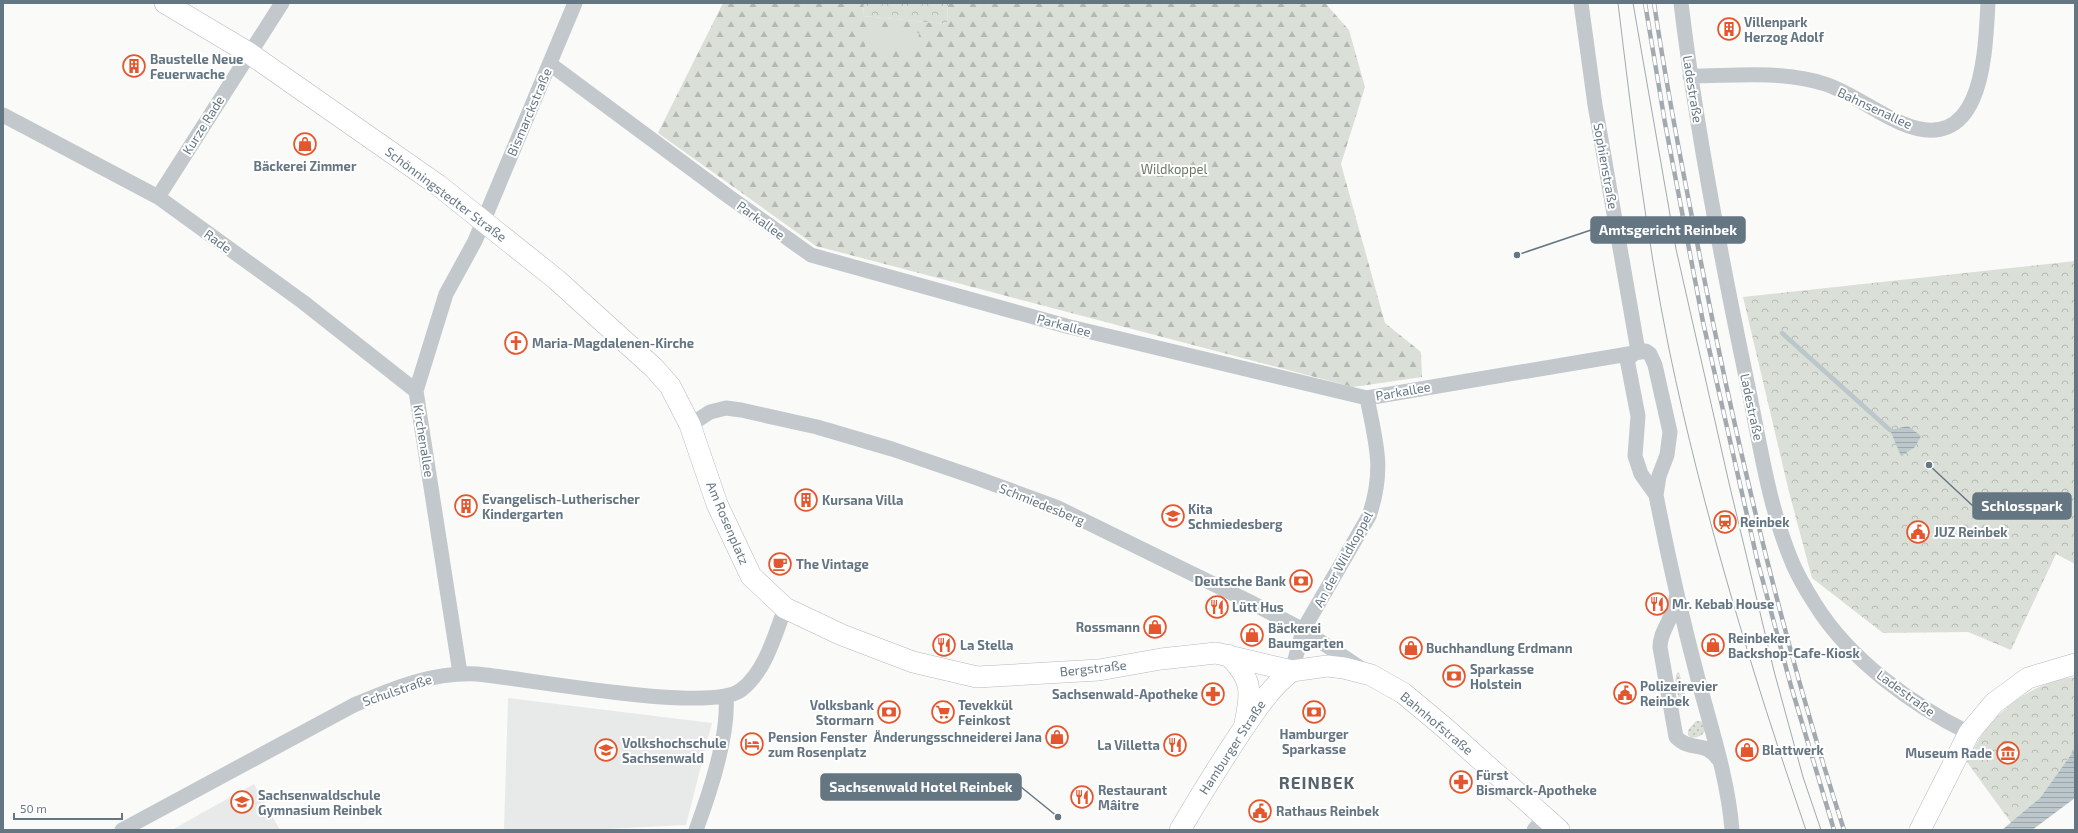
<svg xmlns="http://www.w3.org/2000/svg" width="2078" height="833" font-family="'Exo 2',sans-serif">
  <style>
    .built { fill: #e8e9e9 }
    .grass { fill: url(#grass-dots) }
    .forest { fill: url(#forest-firs) }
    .park { fill: url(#park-crowns) }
    .pitch { fill: #dadfd7 }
    .water { fill: url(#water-rules) }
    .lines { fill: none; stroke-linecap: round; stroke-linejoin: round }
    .stream { stroke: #bbc7cb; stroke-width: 4.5 }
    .secondary-casing { stroke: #b3babf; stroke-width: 22 }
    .minor { stroke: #c3c8cc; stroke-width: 15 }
    .secondary { stroke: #fff; stroke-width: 21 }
    .tram { stroke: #a2aab0; stroke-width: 1 }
    .rail-casing { stroke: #a2aab0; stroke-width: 4.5 }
    .rail { stroke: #fff; stroke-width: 3; stroke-dasharray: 9; stroke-linecap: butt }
    .labels { text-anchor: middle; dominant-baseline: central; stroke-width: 4; stroke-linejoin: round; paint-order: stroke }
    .poi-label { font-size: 13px; font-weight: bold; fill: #657683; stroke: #fff; text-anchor: start }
    .street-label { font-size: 13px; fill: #657683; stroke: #fff }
    .park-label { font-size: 13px; fill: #687a64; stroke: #fff }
    .district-label { font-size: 17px; font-weight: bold; letter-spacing: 1px; fill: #57646e; stroke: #fff }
    .leader { fill: none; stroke: #657683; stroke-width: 1.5 }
    .callout-dot { fill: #657683; stroke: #fff; stroke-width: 1.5 }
    .callout { fill: #657683; stroke: #657683; stroke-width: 1.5 }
    .callout-label { font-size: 14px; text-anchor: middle; font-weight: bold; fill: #fff }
  </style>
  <defs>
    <pattern id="grass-dots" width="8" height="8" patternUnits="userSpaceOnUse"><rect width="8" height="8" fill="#dadfd7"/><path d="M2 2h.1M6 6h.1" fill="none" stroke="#b4b9b4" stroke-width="1.8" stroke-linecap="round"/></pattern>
    <pattern id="forest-firs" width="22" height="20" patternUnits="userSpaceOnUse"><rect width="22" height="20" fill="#dadfd7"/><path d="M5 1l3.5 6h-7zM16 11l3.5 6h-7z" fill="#b4b9b4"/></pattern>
    <pattern id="park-crowns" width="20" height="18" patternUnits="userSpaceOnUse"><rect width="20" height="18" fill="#dadfd7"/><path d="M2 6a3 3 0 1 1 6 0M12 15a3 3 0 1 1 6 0" fill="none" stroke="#b4b9b4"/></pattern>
    <pattern id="water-rules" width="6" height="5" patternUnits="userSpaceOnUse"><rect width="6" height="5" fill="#bbc7cb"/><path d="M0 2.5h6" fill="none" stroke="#9ca6aa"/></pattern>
  </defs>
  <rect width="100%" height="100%" fill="#fafaf8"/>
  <path class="built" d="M508 698 712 723 686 825 587 830 504 829Z
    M254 784 280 830H172L209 809Z"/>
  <path class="grass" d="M1679 672 1687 701 1683 705 1680 703C1678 693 1673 682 1677 673Z
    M1696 721H1701L1707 728C1703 736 1699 737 1691 738L1688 735V730Z"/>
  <path class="forest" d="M723 3H864L863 16 947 24 948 3H1325L1349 30 1365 87 1341 164 1385 323 1421 352 1422 377 1353 387 816 246 658 133Z"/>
  <path class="park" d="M864 3H948L947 24 863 16Z
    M2075 261V564L2056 554 2011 650 1968 632 1883 633 1812 578 1789 492 1743 297Z
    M2075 677V749L2040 798 2012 824 1967 762C1973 751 1979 737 1987 728 2009 701 2040 681 2075 677Z"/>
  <path class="pitch" d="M867 27 919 33 917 53 865 48Z"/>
  <path class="water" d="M1908 426 1921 436 1915 447 1901 456 1890 430Z
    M2075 749V798L2032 830H2002L2040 798Z"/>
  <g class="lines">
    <path class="stream" d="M1782 333 1890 430"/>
    <g class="secondary-casing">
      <path id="secondary" d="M165 3 249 53 438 185 557 280 654 368 670 386 690 425 717 504 751 576 785 608 842 635 913 662 977 677 1099 670 1161 659 1216 653 1292 671 1327 666 1344 668 1371 675 1403 693 1445 728 1559 830
        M1228 655C1252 678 1252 691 1245 723
        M1180 830C1200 796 1221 762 1243 729 1258 707 1271 687 1292 671
        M1920 830 1969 733 1994 703 2028 678 2075 664"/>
    </g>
    <path class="minor" d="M1581 3 1595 105 1638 351
      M1681 3C1696 128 1720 253 1746 377 1759 437 1767 500 1790 557 1796 573 1806 590 1815 604 1849 659 1912 705 1969 733
      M550 64 728 196 811 255 1066 326 1367 398 1646 351 1650 354 1655 365 1670 432 1667 455 1659 476 1656 495C1668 557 1682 618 1698 679 1711 728 1728 779 1732 830
      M1690 76C1734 76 1783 70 1825 84 1852 93 1875 112 1901 123 1983 158 1985 56 1988 3
      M3 115 158 197 303 302 416 391
      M158 197 282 3
      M1638 351 1627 359 1638 416 1635 456 1641 474 1656 495
      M690 425 710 412 726 408 741 410 817 427 892 449 974 477 1056 507 1250 602 1303 630 1362 669
      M1676 598C1675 617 1660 629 1660 647L1676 737C1692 753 1704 739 1719 760
      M1292 671 1303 630 1369 516C1385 470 1376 443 1367 398
      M460 673 416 391 446 294 475 241 575 3
      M122 830 354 705C394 688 432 672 477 674 524 678 710 714 741 690 765 672 775 635 785 608
      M696 830C709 795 729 734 726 697
      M1534 830 1544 818"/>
    <use href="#secondary" class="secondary"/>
    <path class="tram" d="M1618 3C1632 119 1646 235 1669 349 1703 513 1752 673 1806 830
      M1633 3 1676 249 1729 483 1774 671 1803 777 1821 830"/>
    <g class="rail-casing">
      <path id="rail" d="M1645 3 1665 123 1703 322 1757 559 1791 686 1834 830
        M1654 3C1666 83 1681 163 1697 242 1735 440 1782 638 1844 830"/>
    </g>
    <use href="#rail" class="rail"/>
  </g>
  <defs>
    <g id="building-ring" transform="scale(1.15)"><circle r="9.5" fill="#fff" stroke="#e4572e" stroke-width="1.5"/><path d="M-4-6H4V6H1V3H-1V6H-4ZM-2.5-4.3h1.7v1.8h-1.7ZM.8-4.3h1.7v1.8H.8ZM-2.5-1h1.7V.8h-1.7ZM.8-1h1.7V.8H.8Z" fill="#e4572e"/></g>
    <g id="shop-ring" transform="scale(1.15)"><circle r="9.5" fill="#fff" stroke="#e4572e" stroke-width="1.5"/><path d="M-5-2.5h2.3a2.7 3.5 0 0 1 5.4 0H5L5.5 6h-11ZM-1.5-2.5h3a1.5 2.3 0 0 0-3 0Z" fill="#e4572e"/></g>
    <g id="church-ring" transform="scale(1.15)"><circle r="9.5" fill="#fff" stroke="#e4572e" stroke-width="1.5"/><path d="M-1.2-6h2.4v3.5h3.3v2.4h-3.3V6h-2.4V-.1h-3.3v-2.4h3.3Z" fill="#e4572e"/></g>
    <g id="school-ring" transform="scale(1.15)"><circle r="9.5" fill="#fff" stroke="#e4572e" stroke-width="1.5"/><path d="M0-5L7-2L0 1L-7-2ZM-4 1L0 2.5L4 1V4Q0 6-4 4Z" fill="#e4572e"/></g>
    <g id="station-ring" transform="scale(1.15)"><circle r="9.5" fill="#fff" stroke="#e4572e" stroke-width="1.5"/><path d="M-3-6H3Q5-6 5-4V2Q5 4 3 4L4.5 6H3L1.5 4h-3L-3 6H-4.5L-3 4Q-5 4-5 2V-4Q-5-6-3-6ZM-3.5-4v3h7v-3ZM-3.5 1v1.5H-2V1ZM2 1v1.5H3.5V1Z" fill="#e4572e"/></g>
    <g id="civic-ring" transform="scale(1.15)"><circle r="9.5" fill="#fff" stroke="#e4572e" stroke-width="1.5"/><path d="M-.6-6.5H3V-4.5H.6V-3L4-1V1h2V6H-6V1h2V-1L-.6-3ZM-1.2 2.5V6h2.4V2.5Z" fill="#e4572e"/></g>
    <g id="cafe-ring" transform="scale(1.15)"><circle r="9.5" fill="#fff" stroke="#e4572e" stroke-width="1.5"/><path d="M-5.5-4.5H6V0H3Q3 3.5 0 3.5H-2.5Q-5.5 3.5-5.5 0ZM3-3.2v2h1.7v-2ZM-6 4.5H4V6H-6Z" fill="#e4572e"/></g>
    <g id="bank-ring" transform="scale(1.15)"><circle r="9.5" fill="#fff" stroke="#e4572e" stroke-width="1.5"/><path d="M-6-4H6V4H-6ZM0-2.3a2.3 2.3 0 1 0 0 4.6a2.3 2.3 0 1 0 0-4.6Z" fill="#e4572e"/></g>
    <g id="restaurant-ring" transform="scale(1.15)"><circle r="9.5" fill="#fff" stroke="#e4572e" stroke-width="1.5"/><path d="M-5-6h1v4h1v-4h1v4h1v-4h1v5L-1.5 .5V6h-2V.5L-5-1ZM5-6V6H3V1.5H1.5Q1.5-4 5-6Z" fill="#e4572e"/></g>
    <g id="pharmacy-ring" transform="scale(1.15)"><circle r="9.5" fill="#fff" stroke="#e4572e" stroke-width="1.5"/><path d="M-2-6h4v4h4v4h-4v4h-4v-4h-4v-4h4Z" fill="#e4572e"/></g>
    <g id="supermarket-ring" transform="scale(1.15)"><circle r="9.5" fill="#fff" stroke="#e4572e" stroke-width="1.5"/><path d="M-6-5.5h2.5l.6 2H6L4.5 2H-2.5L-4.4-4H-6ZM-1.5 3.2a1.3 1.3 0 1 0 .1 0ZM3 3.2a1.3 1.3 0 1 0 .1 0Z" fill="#e4572e"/></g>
    <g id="hotel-ring" transform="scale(1.15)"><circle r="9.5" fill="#fff" stroke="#e4572e" stroke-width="1.5"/><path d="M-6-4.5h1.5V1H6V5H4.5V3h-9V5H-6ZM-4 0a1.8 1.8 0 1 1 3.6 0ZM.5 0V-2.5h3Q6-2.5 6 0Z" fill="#e4572e"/></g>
    <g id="university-ring" transform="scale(1.15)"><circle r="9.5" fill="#fff" stroke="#e4572e" stroke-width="1.5"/><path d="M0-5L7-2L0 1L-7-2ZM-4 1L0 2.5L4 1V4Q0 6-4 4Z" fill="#e4572e"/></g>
    <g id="museum-ring" transform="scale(1.15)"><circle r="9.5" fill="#fff" stroke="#e4572e" stroke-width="1.5"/><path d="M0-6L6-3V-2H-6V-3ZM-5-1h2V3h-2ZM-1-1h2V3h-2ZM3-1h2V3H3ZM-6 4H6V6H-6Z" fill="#e4572e"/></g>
  </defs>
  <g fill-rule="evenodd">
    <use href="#building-ring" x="1729" y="29"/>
    <use href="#building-ring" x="134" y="66"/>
    <use href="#shop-ring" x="305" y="144"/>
    <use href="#church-ring" x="516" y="343"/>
    <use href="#building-ring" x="806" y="500"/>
    <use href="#building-ring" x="466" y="506"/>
    <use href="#school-ring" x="1173" y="516"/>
    <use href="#station-ring" x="1725" y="522"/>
    <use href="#civic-ring" x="1918" y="532"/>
    <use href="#cafe-ring" x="780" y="564"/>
    <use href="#bank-ring" x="1301" y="581"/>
    <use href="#restaurant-ring" x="1657" y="604"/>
    <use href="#restaurant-ring" x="1217" y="607"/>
    <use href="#shop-ring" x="1155" y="627"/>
    <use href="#shop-ring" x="1252" y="635"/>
    <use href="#restaurant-ring" x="944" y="645"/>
    <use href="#shop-ring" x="1713" y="645"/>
    <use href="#shop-ring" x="1411" y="648"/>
    <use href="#bank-ring" x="1454" y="676"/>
    <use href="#civic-ring" x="1625" y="693"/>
    <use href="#pharmacy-ring" x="1213" y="694"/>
    <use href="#bank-ring" x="889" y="712"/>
    <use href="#supermarket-ring" x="943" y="712"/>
    <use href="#bank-ring" x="1314" y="712"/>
    <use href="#shop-ring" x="1057" y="737"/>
    <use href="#hotel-ring" x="752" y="744"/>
    <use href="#restaurant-ring" x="1175" y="745"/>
    <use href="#university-ring" x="606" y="750"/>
    <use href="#shop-ring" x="1747" y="750"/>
    <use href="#museum-ring" x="2008" y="753"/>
    <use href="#pharmacy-ring" x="1461" y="782"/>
    <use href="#restaurant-ring" x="1082" y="797"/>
    <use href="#school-ring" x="242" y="802"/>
    <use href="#civic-ring" x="1260" y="811"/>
  </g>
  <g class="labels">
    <g class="poi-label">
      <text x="1744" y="22">Villenpark<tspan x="1744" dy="15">Herzog Adolf</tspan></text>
      <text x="150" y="59">Baustelle Neue<tspan x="150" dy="15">Feuerwache</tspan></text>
      <text x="305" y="166" text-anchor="middle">Bäckerei Zimmer</text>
      <text x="532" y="343">Maria-Magdalenen-Kirche</text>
      <text x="482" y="499">Evangelisch-Lutherischer<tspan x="482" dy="15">Kindergarten</tspan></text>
      <text x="822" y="500">Kursana Villa</text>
      <text x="1188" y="509">Kita<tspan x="1188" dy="15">Schmiedesberg</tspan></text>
      <text x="1740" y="522">Reinbek</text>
      <text x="1934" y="532">JUZ Reinbek</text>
      <text x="796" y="564">The Vintage</text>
      <text x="1286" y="581" text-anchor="end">Deutsche Bank</text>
      <text x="1672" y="604">Mr. Kebab House</text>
      <text x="1232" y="607">Lütt Hus</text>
      <text x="1140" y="627" text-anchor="end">Rossmann</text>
      <text x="1268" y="628">Bäckerei<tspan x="1268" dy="15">Baumgarten</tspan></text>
      <text x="1728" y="638">Reinbeker<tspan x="1728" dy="15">Backshop-Cafe-Kiosk</tspan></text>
      <text x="960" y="645">La Stella</text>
      <text x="1426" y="648">Buchhandlung Erdmann</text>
      <text x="1470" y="669">Sparkasse<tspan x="1470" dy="15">Holstein</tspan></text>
      <text x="1640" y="686">Polizeirevier<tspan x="1640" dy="15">Reinbek</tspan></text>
      <text x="1198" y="694" text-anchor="end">Sachsenwald-Apotheke</text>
      <text x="874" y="705" text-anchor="end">Volksbank<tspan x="874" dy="15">Stormarn</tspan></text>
      <text x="958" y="705">Tevekkül<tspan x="958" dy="15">Feinkost</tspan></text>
      <text x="1314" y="734" text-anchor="middle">Hamburger<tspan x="1314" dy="15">Sparkasse</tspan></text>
      <text x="768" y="737">Pension Fenster<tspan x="768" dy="15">zum Rosenplatz</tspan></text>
      <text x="1042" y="737" text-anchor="end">Änderungsschneiderei Jana</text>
      <text x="622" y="743">Volkshochschule<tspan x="622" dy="15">Sachsenwald</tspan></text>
      <text x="1160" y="745" text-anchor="end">La Villetta</text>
      <text x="1762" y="750">Blattwerk</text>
      <text x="1992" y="753" text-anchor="end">Museum Rade</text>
      <text x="1476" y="775">Fürst<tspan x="1476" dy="15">Bismarck-Apotheke</tspan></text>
      <text x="1098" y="790">Restaurant<tspan x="1098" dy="15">Mâitre</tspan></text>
      <text x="258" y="795">Sachsenwaldschule<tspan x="258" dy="15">Gymnasium Reinbek</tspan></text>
      <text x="1276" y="811">Rathaus Reinbek</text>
    </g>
    <g class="street-label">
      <text transform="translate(1693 89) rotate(81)">Ladestraße</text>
      <text transform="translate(1875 108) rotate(25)">Bahnsenallee</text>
      <text transform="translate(529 112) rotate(-67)">Bismarckstraße</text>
      <text transform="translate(203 125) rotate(-58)">Kurze Rade</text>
      <text transform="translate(1606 166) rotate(80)">Sophienstraße</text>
      <text transform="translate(446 194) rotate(37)">Schönningstedter Straße</text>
      <text transform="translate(761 220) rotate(36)">Parkallee</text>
      <text transform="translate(218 241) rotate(36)">Rade</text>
      <text transform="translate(1064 325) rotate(15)">Parkallee</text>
      <text transform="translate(1403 391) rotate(-10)">Parkallee</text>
      <text transform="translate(1752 407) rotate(78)">Ladestraße</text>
      <text transform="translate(424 441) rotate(81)">Kirchenallee</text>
      <text transform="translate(1042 504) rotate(22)">Schmiedesberg</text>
      <text transform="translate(728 523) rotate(67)">Am Rosenplatz</text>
      <text transform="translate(1343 559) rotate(-61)">An der Wildkoppel</text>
      <text transform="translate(1093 668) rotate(-6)">Bergstraße</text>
      <text transform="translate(397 690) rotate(-19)">Schulstraße</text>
      <text transform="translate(1906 693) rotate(36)">Ladestraße</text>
      <text transform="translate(1437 723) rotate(40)">Bahnhofstraße</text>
      <text transform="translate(1232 747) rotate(-57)">Hamburger Straße</text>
    </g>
    <g class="park-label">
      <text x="1174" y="169">Wildkoppel</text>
    </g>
    <g class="district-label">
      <text x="1317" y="782">REINBEK</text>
    </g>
  </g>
  <path class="leader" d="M1517 255L1591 230M1929 465L1973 506M1058 817L1021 787"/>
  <g class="callout-dot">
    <circle cx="1517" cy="255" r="4"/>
    <circle cx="1929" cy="465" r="4"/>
    <circle cx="1058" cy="817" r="4"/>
  </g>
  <g class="callout">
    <rect x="1591" y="217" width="154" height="26" rx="4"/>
    <rect x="1973" y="493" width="98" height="26" rx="4"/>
    <rect x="821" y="774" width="200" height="26" rx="4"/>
  </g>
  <g class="callout-label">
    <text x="1668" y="235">Amtsgericht Reinbek</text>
    <text x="2022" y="511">Schlosspark</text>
    <text x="921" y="792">Sachsenwald Hotel Reinbek</text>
  </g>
  <rect width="2078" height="833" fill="none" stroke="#657683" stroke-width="8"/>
  <path d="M14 813v6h108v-6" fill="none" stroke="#657683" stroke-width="2"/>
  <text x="20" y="813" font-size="12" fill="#657683" stroke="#ffffff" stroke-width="3" paint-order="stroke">50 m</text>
</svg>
